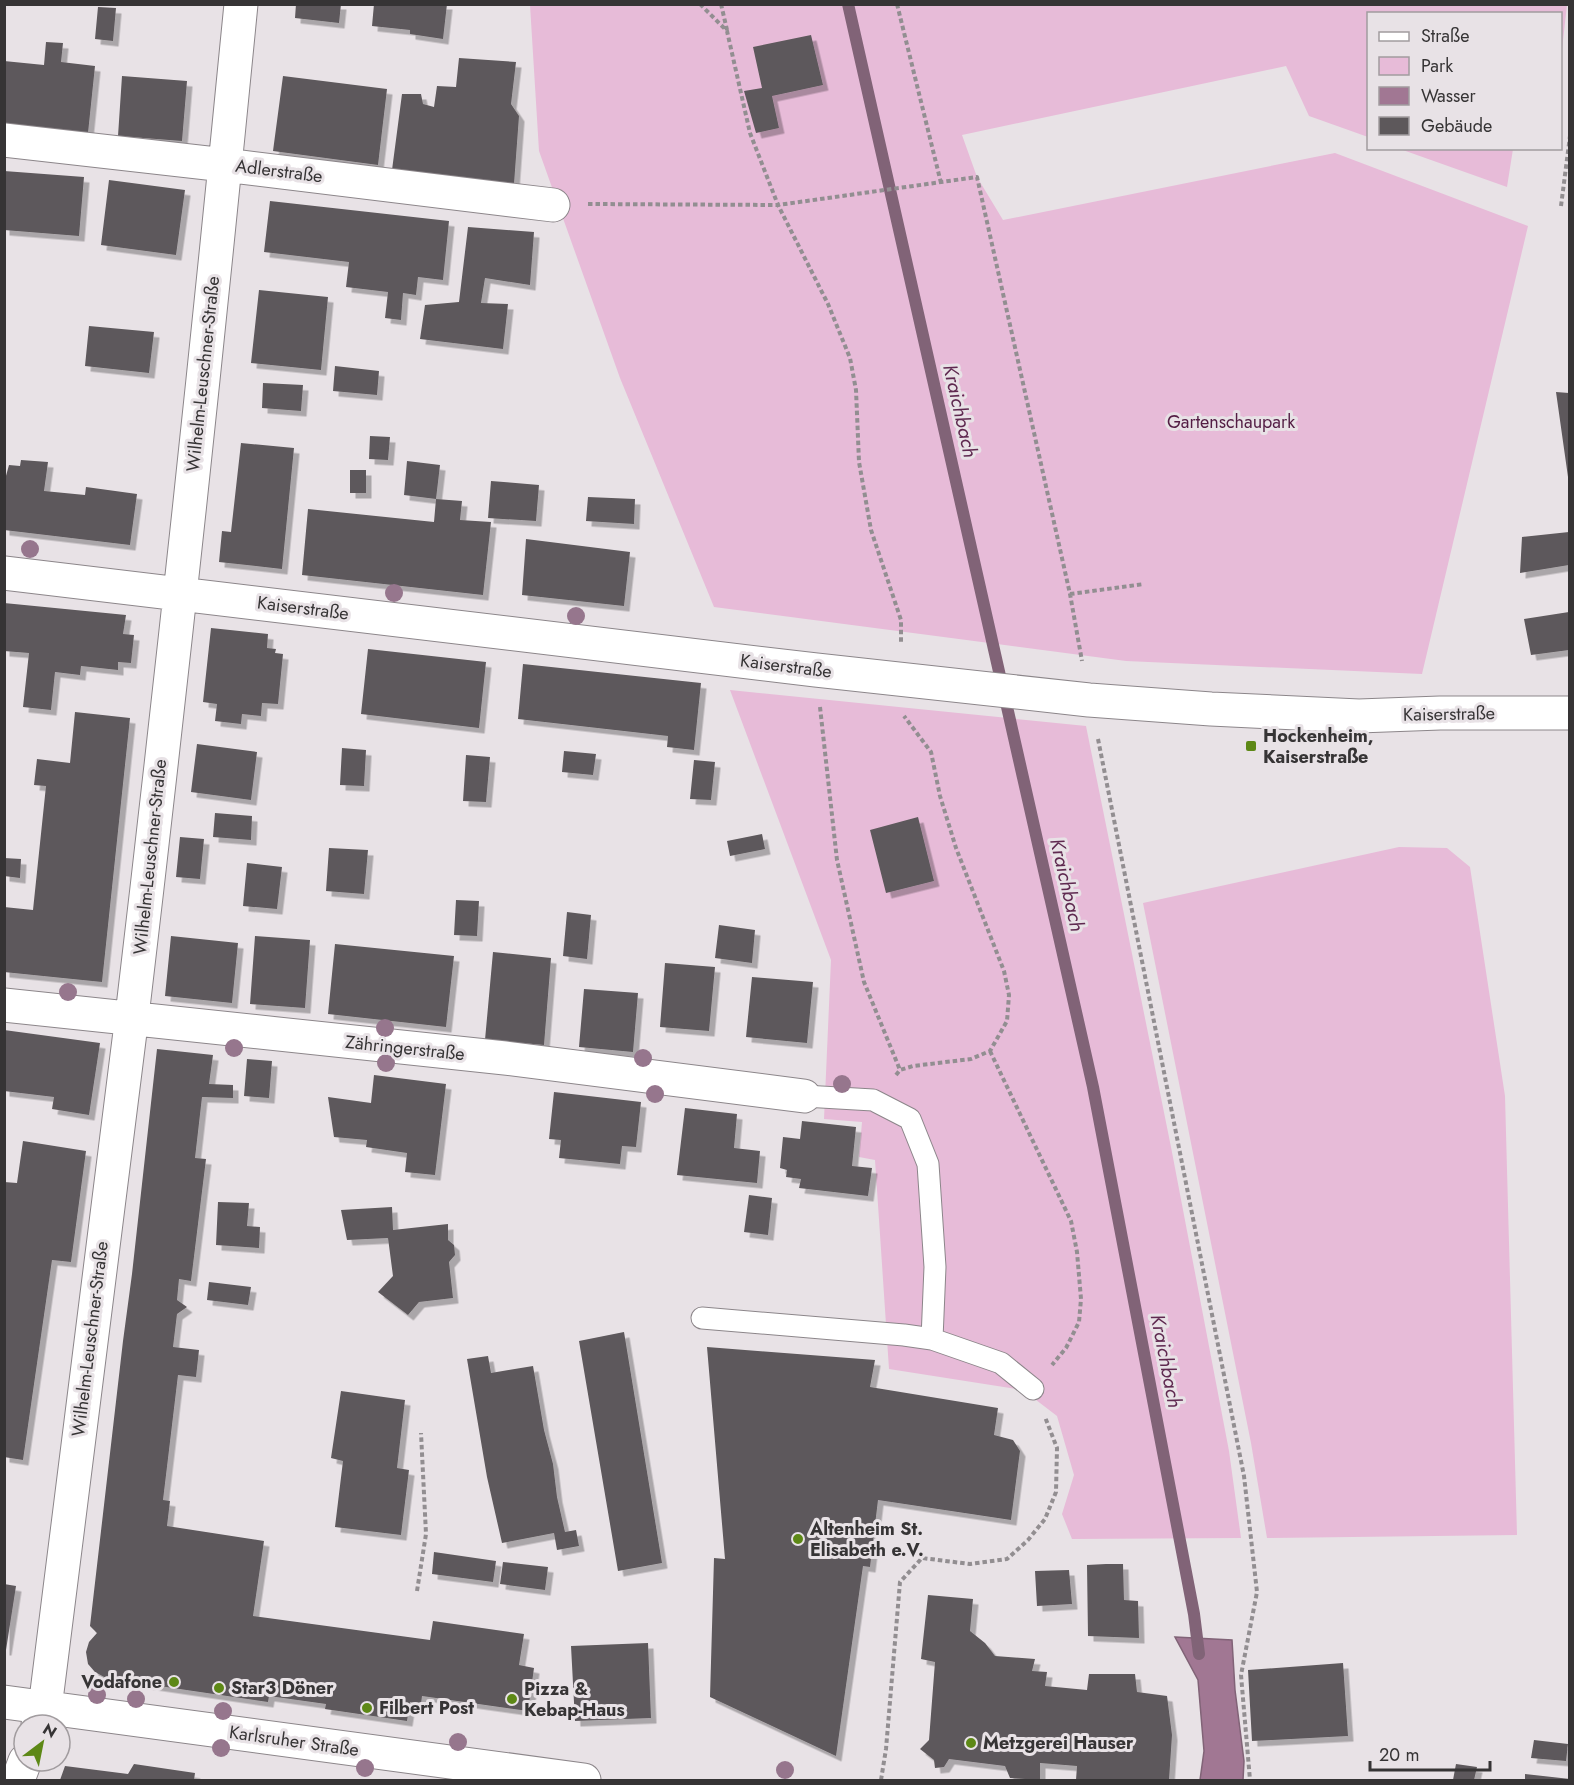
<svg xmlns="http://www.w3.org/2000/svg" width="1574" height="1785" font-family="Jost,sans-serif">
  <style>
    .green { fill: #e7bbd8 }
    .water { fill: #a17793; stroke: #816377; stroke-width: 1.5 }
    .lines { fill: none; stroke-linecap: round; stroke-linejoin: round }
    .stream { stroke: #816377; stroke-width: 12 }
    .building { fill: #5d585b; filter: url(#shadow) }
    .lane-casing { stroke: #8c868a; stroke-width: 23 }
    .street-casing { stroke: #8c868a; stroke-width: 35 }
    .path { stroke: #928e91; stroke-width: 4; stroke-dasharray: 4.5 3; stroke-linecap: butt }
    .lane { stroke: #fff; stroke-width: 21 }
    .street { stroke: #fff; stroke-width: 33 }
    .tree { fill: #96768d }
    .poi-dot { fill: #5d8816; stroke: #e8e2e6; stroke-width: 2 }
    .labels { text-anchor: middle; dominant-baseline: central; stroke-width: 6; stroke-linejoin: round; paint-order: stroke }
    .street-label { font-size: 18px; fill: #363435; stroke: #e8e2e6 }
    .park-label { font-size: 18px; fill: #531d44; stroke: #e8e2e6 }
    .poi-label { font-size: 18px; font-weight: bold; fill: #363435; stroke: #e8e2e6; text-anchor: start }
    .water-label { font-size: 20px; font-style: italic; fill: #5f2950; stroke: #e8e2e6 }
  </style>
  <defs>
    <filter id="shadow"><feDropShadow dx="5.5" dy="5.5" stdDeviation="0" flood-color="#0004"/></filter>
  </defs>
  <rect width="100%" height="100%" fill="#e8e2e6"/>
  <path class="green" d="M530 5H1567L1561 58 1560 14H1368V137L1309 116 1286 66 962 135 977 177 1003 220 1335 153 1528 226 1422 674 1126 661 714 607 620 378 539 151Z
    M1400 149H1513L1507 187Z
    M730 690 1086 726 1171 1147 1229 1451 1241 1538 1072 1539 1062 1514 1074 1475 1057 1416 1023 1390 889 1369 875 1160 859 1157 862 1122 824 1119 831 960Z
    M1399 847 1447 848 1470 867 1505 1096 1517 1535 1267 1538 1251 1443 1143 903Z"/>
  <path class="water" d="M1175 1637 1232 1640 1235 1690 1244 1761 1243 1780H1200L1204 1751 1198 1680Z"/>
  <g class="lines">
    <path class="stream" d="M848 4 1093 1087 1194 1614 1199 1654"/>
  </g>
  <path class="building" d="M296 4H341L339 23 295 18Z
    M374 4H447L443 39 410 34V30L372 26Z
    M98 7 116 8 113 41 95 39Z
    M811 35 823 85 772 96 779 128 756 133 744 91 762 88 753 47Z
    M46 42 63 43 61 62 95 66 88 133 4 123V61L44 65Z
    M459 58 516 62 511 104 519 116 514 184 392 170 402 94H421L423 104 434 107 437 86 456 87Z
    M122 76 187 81 182 141 118 136Z
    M283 76 387 89 378 165 273 151Z
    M4 171 84 177 79 236 4 230Z
    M109 180 185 190 176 255 101 245Z
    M270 201 449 221 443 280 418 277 416 295 403 293 401 320 385 318 388 292 346 287 349 262 264 252Z
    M468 227 534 232 530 285 485 278 481 303 508 304 503 349 420 339 425 305 459 302Z
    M259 290 328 297 321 370 251 363Z
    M89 326 154 332 149 373 85 366Z
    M335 366 379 371 377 395 333 391Z
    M263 383 303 385 301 411 262 408Z
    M1556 392 1569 393V477H1568Z
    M370 436 390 437 388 460 369 459Z
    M241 443 294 448 282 569 219 562 222 531 231 532Z
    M21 460 48 462 44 491 85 495 86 487 137 494 130 545 4 530V483L9 465 20 466Z
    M407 461 440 465 436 499 462 501 460 520 491 522 483 595 302 575 308 509 434 522 436 499 404 495Z
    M350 470H366V493H350Z
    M491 481 539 485 536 521 488 518Z
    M588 497 635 499 634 524 586 521Z
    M1569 532V565L1520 573 1522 537Z
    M526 539 630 552 624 606 522 595Z
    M4 603 126 615 123 634 134 635 131 663 118 662V670L81 666 80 675 55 672 51 710 23 707 29 653 4 651Z
    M1569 612V650L1531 655 1524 619Z
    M211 628 268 634 267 648 276 649 275 653 283 654 278 704 262 703 261 716 242 714 241 724 215 721 217 704 203 702Z
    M368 649 486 662 479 728 361 714Z
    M523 664 701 683 694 750 667 747 668 736 518 719Z
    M75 712 130 718 102 982 4 972V907L33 910 46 786 34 785 37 759 70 763Z
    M197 744 257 752 251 800 191 792Z
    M342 748 366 750 364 786 340 785Z
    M564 751 596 754 593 775 562 772Z
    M466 755 490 757 486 802 463 801Z
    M694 760 715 762 711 800 690 799Z
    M215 813 252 816 251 840 213 837Z
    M918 817 934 881 886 893 870 830Z
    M762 834 765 849 730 856 727 841Z
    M180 837 204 839 200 879 176 877Z
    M329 848 368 850 364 894 326 891Z
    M4 858 21 859 20 878 4 876Z
    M247 863 282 867 277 909 243 906Z
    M456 900 479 901 477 936 454 935Z
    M567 912 591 915 587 959 563 956Z
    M719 925 755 930 752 963 715 958Z
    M171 936 238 943 232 1003 165 996Z
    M255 936 310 940 305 1008 250 1004Z
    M335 944 454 956 446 1027 328 1014Z
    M493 952 551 958 544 1045 485 1040Z
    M665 963 715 967 709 1031 660 1027Z
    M752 977 813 982 807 1043 746 1037Z
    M584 989 638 993 633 1052 579 1047Z
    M4 1030 100 1043 89 1115 52 1109 54 1097 4 1091Z
    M157 1049 213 1055 209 1084 233 1085V1098L202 1097 195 1158 206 1159 191 1281 179 1279 177 1300 187 1307 177 1314 173 1347 199 1350 196 1377 178 1375 163 1500 170 1501 167 1526 264 1541 253 1616 430 1640 433 1621 524 1634 519 1665 534 1668 528 1711 422 1696 421 1704 410 1702 407 1721 325 1709 326 1704 269 1696 268 1702 139 1683 131 1673 122 1680 106 1678 95 1672 88 1664 86 1652 89 1642 97 1633 90 1626 123 1341 132 1274Z
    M247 1059 272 1061 269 1098 244 1096Z
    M374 1075 446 1084 435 1175 405 1172 407 1153 366 1147 367 1140 334 1137 328 1097 371 1103Z
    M554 1092 641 1102 636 1147 622 1146 620 1164 559 1158 561 1140 549 1139Z
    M685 1108 737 1114 734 1148 760 1151 757 1183 677 1175Z
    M802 1121 856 1127 852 1166 872 1168 868 1196 799 1188 801 1179 786 1177 787 1170 780 1168 783 1137 800 1139Z
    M23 1141 86 1151 71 1262 52 1260 23 1460 4 1457V1182L17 1183Z
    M749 1195 772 1198 768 1235 744 1232Z
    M218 1202 249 1203 247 1226 260 1227 259 1248 216 1245Z
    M392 1207 393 1230 448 1224V1240L454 1245 455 1255 449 1262 453 1298 419 1302 408 1315 378 1292 393 1276 388 1238 347 1240 341 1210Z
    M209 1282 251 1287 248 1305 207 1300Z
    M624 1332 662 1563 618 1571 579 1341Z
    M707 1347 875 1360 870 1387 998 1408 994 1435 1013 1440 1020 1451 1011 1520 878 1500 870 1567 863 1566 836 1756 710 1697 714 1558 725 1559Z
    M488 1356 491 1373 533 1366 544 1430 553 1464 557 1497 565 1532 576 1530 579 1546 557 1550 554 1533 502 1543 487 1477 467 1359Z
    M341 1391 405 1400 397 1468 409 1470 401 1535 335 1527 343 1461 331 1458Z
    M434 1552 496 1561 493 1582 432 1574Z
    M503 1562 548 1567 545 1590 500 1584Z
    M1106 1564H1123L1124 1600 1138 1601 1139 1638 1088 1636 1087 1565Z
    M1069 1570 1072 1604 1037 1606 1035 1571Z
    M4 1584 16 1586 6 1650H4Z
    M928 1595 973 1599 970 1631 985 1643 995 1656 1035 1659 1032 1671 1047 1672 1045 1686 1087 1690 1089 1674H1135L1137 1692 1167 1696 1172 1735 1169 1780H1076L1077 1766 1040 1763V1780L1010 1778 1005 1766 949 1759 944 1767 935 1768 934 1760 920 1749 929 1740 935 1662 921 1659Z
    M648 1643 651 1718 575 1721 571 1646Z
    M1343 1663 1348 1736 1252 1741 1248 1670Z
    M1534 1740 1568 1744 1566 1761 1531 1758Z
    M134 1764 195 1773 194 1780H60L65 1766 128 1774Z
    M1456 1764 1477 1767 1474 1780H1453Z
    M1525 1774 1570 1779V1780H1525Z"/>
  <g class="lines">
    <g class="lane-casing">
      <path id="lane" d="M702 1318 904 1335 932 1339 935 1267 928 1164 910 1119 873 1100 804 1096
        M932 1339 1001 1363 1033 1389"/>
    </g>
    <g class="street-casing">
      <path id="street" d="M4 140 225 165 553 205
        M4 573 816 670 1089 700 1211 709 1359 716 1440 713H1570
        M4 1005 505 1058 804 1096
        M4 1702 584 1780
        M38 1725 45 1708C72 1477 105 1247 132 1016 172 679 208 342 241 4
        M18 1780 25 1761"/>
    </g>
    <path class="path" d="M700 4 727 31 750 133 778 205 828 304 850 358 856 390 859 462 871 530 901 620V643
      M721 4 727 30
      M897 4 941 183
      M588 204 778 205 977 177 1070 594 1082 661
      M1561 206 1570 136
      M1070 594 1144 584
      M820 707 837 860 864 982 900 1070
      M1098 739 1244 1476 1257 1592 1241 1675 1250 1780
      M990 1051 1071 1221 1077 1252 1081 1299 1079 1322 1066 1348 1052 1365
      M896 1075 900 1070 913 1066 971 1059 990 1051 1007 1021 1009 995 1004 971 956 848 940 796 931 752 904 716
      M417 1591 426 1534 421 1433
      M881 1780 886 1749 900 1582 922 1558 970 1564 1007 1559 1028 1540 1045 1519 1056 1492 1057 1448 1045 1417"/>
    <use href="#lane" class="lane"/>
    <use href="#street" class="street"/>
  </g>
  <g class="tree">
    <circle cx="30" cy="549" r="9"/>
    <circle cx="394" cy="593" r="9"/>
    <circle cx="576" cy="616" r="9"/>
    <circle cx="68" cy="992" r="9"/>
    <circle cx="385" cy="1028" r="9"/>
    <circle cx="234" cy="1048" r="9"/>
    <circle cx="643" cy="1058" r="9"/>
    <circle cx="386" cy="1063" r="9"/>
    <circle cx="842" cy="1084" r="9"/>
    <circle cx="655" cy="1094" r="9"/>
    <circle cx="97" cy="1695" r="9"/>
    <circle cx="136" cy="1699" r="9"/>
    <circle cx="223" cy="1711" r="9"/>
    <circle cx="458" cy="1742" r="9"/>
    <circle cx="221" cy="1748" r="9"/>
    <circle cx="365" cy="1768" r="9"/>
    <circle cx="785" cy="1770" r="9"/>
  </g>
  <g class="poi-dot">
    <rect x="1245" y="740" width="12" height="12" rx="3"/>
    <circle cx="798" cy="1539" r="6"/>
    <circle cx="174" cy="1682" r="6"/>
    <circle cx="219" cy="1688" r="6"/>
    <circle cx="512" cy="1699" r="6"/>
    <circle cx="367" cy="1708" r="6"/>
    <circle cx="971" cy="1743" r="6"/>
  </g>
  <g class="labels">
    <g class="street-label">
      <text transform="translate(279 171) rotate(7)">Adlerstraße</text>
      <text transform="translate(203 374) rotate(-84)">Wilhelm-Leuschner-Straße</text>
      <text transform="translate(303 608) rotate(7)">Kaiserstraße</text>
      <text transform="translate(786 666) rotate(7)">Kaiserstraße</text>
      <text transform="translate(1449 714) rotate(-1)">Kaiserstraße</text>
      <text transform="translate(150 857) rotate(-84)">Wilhelm-Leuschner-Straße</text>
      <text transform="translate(405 1048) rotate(6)">Zähringerstraße</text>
      <text transform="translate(90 1339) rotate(-83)">Wilhelm-Leuschner-Straße</text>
      <text transform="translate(294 1741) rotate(8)">Karlsruher Straße</text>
    </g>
    <g class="park-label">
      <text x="1231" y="422">Gartenschaupark</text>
    </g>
    <g class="poi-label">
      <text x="1263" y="736">Hockenheim,<tspan x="1263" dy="21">Kaiserstraße</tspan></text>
      <text x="810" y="1529">Altenheim St.<tspan x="810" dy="21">Elisabeth e.V.</tspan></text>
      <text x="162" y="1682" text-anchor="end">Vodafone</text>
      <text x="231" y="1688">Star3 Döner</text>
      <text x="524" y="1689">Pizza &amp;<tspan x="524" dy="21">Kebap-Haus</tspan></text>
      <text x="379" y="1708">Filbert Post</text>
      <text x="983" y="1743">Metzgerei Hauser</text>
    </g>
    <g class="water-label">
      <text transform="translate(960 411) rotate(77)">Kraichbach</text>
      <text transform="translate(1067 885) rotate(77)">Kraichbach</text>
      <text transform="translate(1166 1361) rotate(79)">Kraichbach</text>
    </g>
  </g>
  <rect width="1574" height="1785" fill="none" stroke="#363435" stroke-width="12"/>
  <rect x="1367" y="12" width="195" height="138" fill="#e8e2e6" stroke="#a19c9f" stroke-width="1.5"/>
  <rect x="1379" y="32" width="30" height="9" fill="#ffffff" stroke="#a19c9f" stroke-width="1.5"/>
  <text x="1421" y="42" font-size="18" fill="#363435">Straße</text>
  <rect x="1379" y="57" width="30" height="18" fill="#e7bbd8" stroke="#a19c9f" stroke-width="1.5"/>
  <text x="1421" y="72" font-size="18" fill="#363435">Park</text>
  <rect x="1379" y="87" width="30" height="18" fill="#a17793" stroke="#a19c9f" stroke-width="1.5"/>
  <text x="1421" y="102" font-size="18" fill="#363435">Wasser</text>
  <rect x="1379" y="117" width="30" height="18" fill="#5d585b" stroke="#a19c9f" stroke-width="1.5"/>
  <text x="1421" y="132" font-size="18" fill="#363435">Gebäude</text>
  <g transform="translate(42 1743) rotate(32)"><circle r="28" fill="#e8e2e6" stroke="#a19c9f" stroke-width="1.5"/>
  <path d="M0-4.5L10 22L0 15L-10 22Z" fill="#5d8816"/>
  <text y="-9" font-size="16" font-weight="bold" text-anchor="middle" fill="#363435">N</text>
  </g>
  <path d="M1370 1761v9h120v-9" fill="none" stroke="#363435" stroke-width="3"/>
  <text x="1379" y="1761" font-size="18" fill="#363435" stroke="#e8e2e6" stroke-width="4.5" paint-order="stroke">20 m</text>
</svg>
